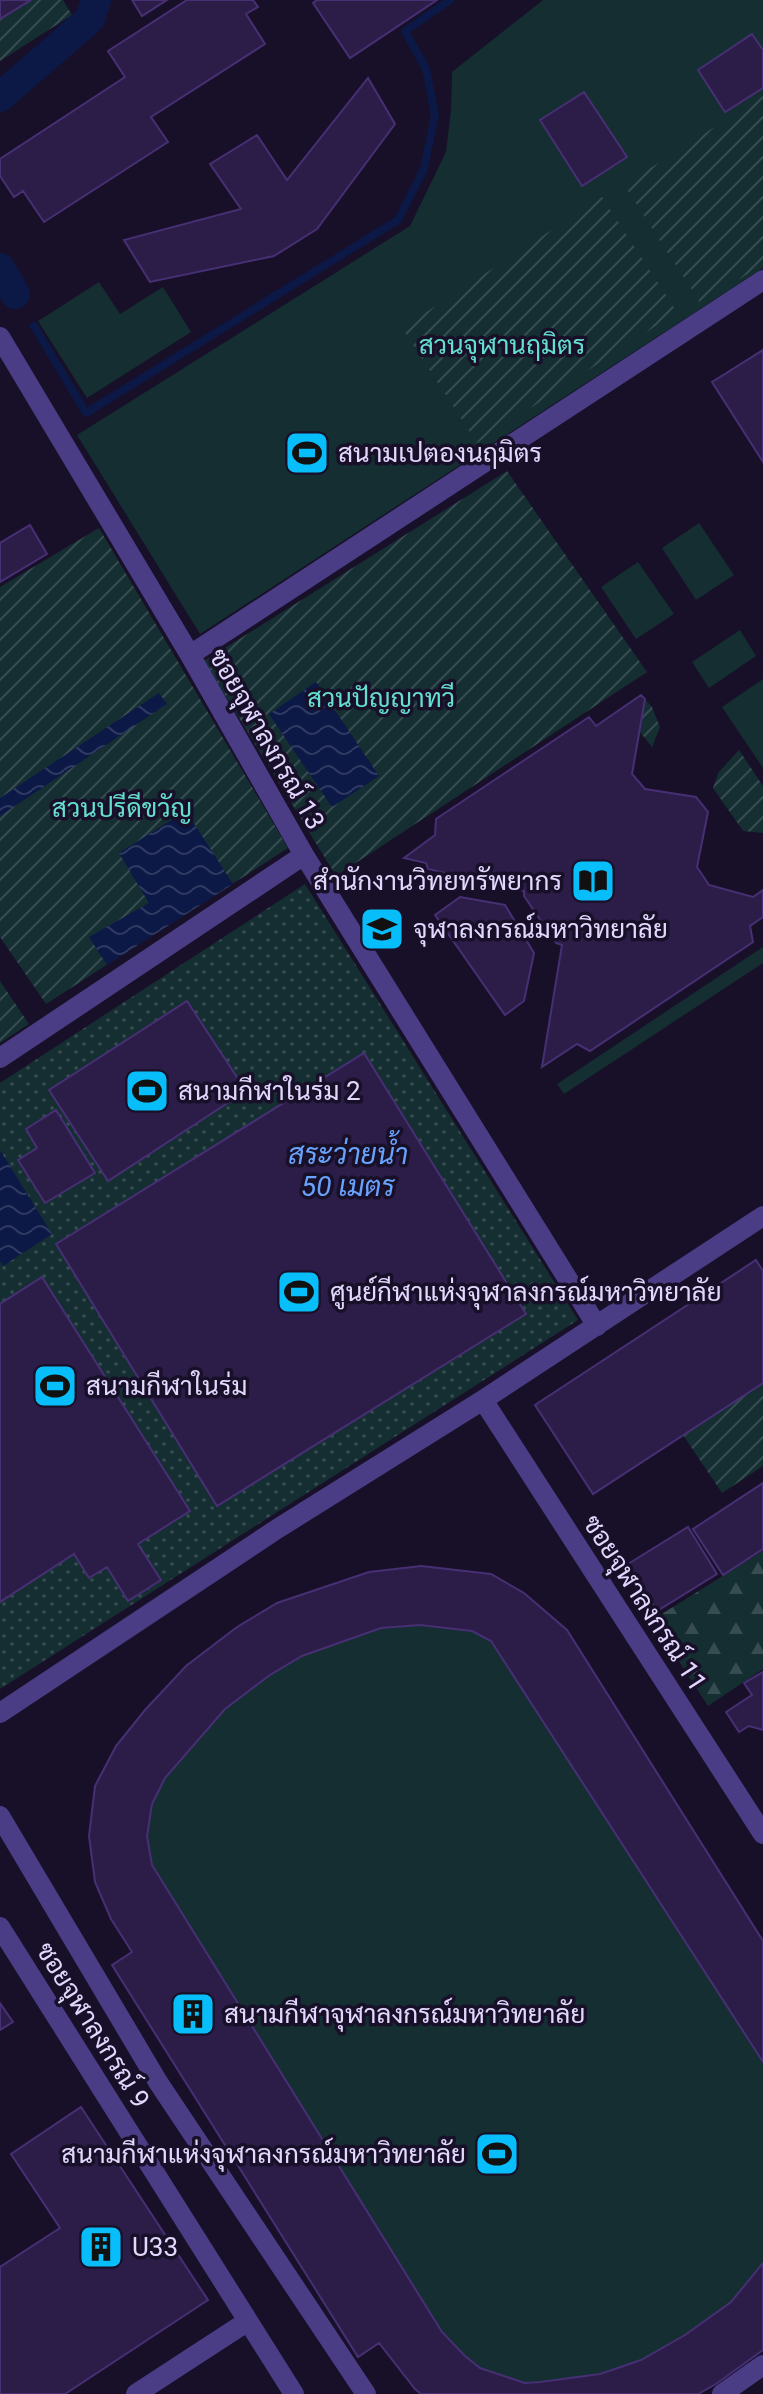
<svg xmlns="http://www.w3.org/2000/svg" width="763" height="2394" font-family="Roboto,Sarabun,sans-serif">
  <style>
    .grass { fill: #142e32 }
    .forest { fill: url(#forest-firs) }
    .park { fill: url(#park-dots) }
    .garden { fill: url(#garden-furrows) }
    .water { fill: url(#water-waves) }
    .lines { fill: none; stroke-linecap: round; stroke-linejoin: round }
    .stream { stroke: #0c1846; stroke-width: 8 }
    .canal { stroke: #0c1846; stroke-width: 30 }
    .building { fill: #2c1d48; stroke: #472f74; stroke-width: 2 }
    .minor { stroke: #4a3d86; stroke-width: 20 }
    .labels { text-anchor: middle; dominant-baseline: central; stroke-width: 7; stroke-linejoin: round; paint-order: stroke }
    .park-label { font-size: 26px; fill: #64ded1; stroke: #181028 }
    .poi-label { font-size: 26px; fill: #e2d8fe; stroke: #181028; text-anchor: start }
    .street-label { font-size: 26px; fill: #e2d8fe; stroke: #181028 }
    .water-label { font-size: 28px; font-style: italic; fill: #68a2fc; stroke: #181028 }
  </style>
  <defs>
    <pattern id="forest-firs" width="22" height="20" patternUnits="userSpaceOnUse" patternTransform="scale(2)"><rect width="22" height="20" fill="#142e32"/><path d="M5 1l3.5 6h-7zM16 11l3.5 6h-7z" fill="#364c51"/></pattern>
    <pattern id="park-dots" width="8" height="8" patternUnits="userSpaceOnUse" patternTransform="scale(2)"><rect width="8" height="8" fill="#142e32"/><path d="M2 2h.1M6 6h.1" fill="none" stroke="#364c51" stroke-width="1.8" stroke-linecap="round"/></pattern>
    <pattern id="garden-furrows" width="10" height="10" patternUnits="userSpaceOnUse" patternTransform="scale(2)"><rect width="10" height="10" fill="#142e32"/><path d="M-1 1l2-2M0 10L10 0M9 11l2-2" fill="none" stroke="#364c51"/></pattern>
    <pattern id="water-waves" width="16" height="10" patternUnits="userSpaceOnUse" patternTransform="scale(2)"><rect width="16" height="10" fill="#0c1846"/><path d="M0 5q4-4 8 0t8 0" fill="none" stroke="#2f3962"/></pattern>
  </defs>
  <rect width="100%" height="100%" fill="#181028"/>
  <path class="grass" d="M543 0H763V268L200 634 77 435 410 226 446 152 451 110 452 72Z
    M99 282 120 314 163 287 191 332 87 398 38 321Z
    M699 523 734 575 696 600 662 548Z
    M638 562 674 614 636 639 601 587Z
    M740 630 756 656 709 688 692 662Z
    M763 679V768L722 707Z
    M763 947V963L564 1094 557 1084Z
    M421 1566 491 1574 524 1593 567 1630 763 1941V2350L716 2384 698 2394H421L415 2389 379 2344 358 2357 112 1965 132 1952 111 1919 95 1882 89 1836 95 1786 116 1746 145 1710 186 1666 237 1627 277 1603 369 1572Z"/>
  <path class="forest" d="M763 1551V1669L708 1706 652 1620Z"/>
  <path class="park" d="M305 884 578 1320 0 1689V1083Z"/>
  <path class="garden" d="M0 0H63L72 15 0 61Z
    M763 96V264L701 304 624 185Z
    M602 197 677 312 477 443 402 328Z
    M507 471 647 672 336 876 204 661Z
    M99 528 288 848 46 1004 0 937V587Z
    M645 699 652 707 660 727 652 747 640 732Z
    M739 750 763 786V833L743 831 713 788 718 773Z
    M0 981 29 1024 0 1043Z
    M763 1383V1466L722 1493 683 1435Z"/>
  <path class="water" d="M316 682 379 776 332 807 269 714Z
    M159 693 167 704 0 816V798Z
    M186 811 233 884 107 965 89 937 149 903 119 853Z
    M0 1150 52 1234 3 1266 0 1261Z"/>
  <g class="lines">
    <path class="stream" d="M34 326 86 413 398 220 424 169 435 115 426 69 405 31 450 0"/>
    <path class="canal" d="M0 97 90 19 96 0
      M0 268 15 294"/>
  </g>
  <path class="building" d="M0 0H31L0 19Z
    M132 0H167L142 16Z
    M187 0H253L258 7 246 14 265 44 151 117 168 142 44 222 23 191 14 197 0 176V159L125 77 108 51Z
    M317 0H437L350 58 313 3Z
    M752 34 763 50V88L725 112 698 70Z
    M368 78 395 124 317 229 274 256 150 282 124 240 241 209 210 164 257 135 287 180Z
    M584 92 627 157 582 186 540 120Z
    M763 350V462L712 382Z
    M30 525 47 554 0 582V543Z
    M641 695 645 699 632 774 645 789 696 797 708 812 697 867 709 885 753 897 763 890V917L750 926 753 942 590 1051 577 1044 542 1067 562 945 556 943 524 896V891L428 869 426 863 404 858 435 835 436 819 589 717 596 726Z
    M460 897 505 905 534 953 524 1001 505 1015 435 915Z
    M187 1001 246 1091 108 1181 49 1090Z
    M364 1053 526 1314 217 1506 56 1244Z
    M56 1110 95 1173 45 1203 18 1160 37 1148 26 1129Z
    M756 1260 763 1271V1383L593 1494 535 1405Z
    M42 1277 190 1511 138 1544 161 1580 128 1601 107 1567 89 1578 74 1554 0 1602V1304Z
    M763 1483V1549L723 1575 693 1529Z
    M688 1527 717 1574 657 1611 628 1564Z
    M421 1566 491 1574 524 1593 567 1630 763 1941V2062L491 1641 472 1631 420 1625 381 1628 302 1656 270 1675 225 1709 165 1778 152 1804 147 1836 152 1865 442 2332 465 2356 480 2368 525 2383 540 2382 600 2374 641 2360 685 2335 731 2302 763 2263V2350L716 2384 698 2394H421L415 2389 379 2343 358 2357 112 1965 132 1952 111 1919 95 1882 89 1836 95 1786 116 1746 145 1710 186 1666 237 1627 277 1603 369 1572Z
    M763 1672V1730L749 1726 739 1732 726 1712 752 1695 744 1683Z
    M0 2003 13 2022 0 2030Z
    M81 2107 208 2300 65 2394H0V2267L60 2228 11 2154Z"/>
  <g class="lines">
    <path class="minor" d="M0 337 190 655 304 855 597 1326
      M190 655 763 280
      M0 1058 304 855
      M483 1400 763 1834
      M0 1713 277 1529 483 1400 763 1216
      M0 1816 158 2082 366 2394
      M0 1927 294 2394
      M136 2394 248 2321
      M722 2394 763 2365"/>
  </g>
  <defs>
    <g id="stadium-square" transform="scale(2.3)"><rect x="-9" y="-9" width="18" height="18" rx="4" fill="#08befa" stroke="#181028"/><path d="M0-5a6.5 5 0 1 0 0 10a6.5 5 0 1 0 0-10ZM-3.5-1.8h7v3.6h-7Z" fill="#111"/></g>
    <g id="library-square" transform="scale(2.3)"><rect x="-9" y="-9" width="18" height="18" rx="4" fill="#08befa" stroke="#181028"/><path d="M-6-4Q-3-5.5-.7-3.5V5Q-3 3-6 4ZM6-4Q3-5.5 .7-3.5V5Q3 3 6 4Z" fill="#111"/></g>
    <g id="university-square" transform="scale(2.3)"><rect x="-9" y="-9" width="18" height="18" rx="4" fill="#08befa" stroke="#181028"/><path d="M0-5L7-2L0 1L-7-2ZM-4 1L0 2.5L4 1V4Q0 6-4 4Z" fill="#111"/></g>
    <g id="building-square" transform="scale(2.3)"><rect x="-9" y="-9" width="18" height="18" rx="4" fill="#08befa" stroke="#181028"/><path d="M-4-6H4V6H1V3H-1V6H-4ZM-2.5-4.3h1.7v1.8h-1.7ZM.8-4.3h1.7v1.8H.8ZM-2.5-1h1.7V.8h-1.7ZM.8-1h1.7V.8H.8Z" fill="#111"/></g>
  </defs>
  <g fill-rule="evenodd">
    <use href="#stadium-square" x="307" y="453"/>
    <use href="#library-square" x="593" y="881"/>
    <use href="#university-square" x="382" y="929"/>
    <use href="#stadium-square" x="147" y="1091"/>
    <use href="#stadium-square" x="299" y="1292"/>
    <use href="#stadium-square" x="55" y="1386"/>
    <use href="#building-square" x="193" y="2014"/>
    <use href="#stadium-square" x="497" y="2154"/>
    <use href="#building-square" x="101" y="2247"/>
  </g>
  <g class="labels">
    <g class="park-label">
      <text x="502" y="345">สวนจุฬานฤมิตร</text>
      <text x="381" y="698">สวนปัญญาทวี</text>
      <text x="122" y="808">สวนปรีดีขวัญ</text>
    </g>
    <g class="poi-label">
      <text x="338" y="453">สนามเปตองนฤมิตร</text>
      <text x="562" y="881" text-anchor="end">สำนักงานวิทยทรัพยากร</text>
      <text x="413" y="929">จุฬาลงกรณ์มหาวิทยาลัย</text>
      <text x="178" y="1091">สนามกีฬาในร่ม 2</text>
      <text x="330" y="1292">ศูนย์กีฬาแห่งจุฬาลงกรณ์มหาวิทยาลัย</text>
      <text x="86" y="1386">สนามกีฬาในร่ม</text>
      <text x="224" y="2014">สนามกีฬาจุฬาลงกรณ์มหาวิทยาลัย</text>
      <text x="466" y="2154" text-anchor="end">สนามกีฬาแห่งจุฬาลงกรณ์มหาวิทยาลัย</text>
      <text x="132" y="2247">U33</text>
    </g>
    <g class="street-label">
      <text transform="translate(267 739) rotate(60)">ซอยจุฬาลงกรณ์ 13</text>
      <text transform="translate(645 1603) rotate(57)">ซอยจุฬาลงกรณ์ 11</text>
      <text transform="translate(93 2025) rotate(58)">ซอยจุฬาลงกรณ์ 9</text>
    </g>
    <g class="water-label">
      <text x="348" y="1154">สระว่ายน้ำ<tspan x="348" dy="32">50 เมตร</tspan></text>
    </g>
  </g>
</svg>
